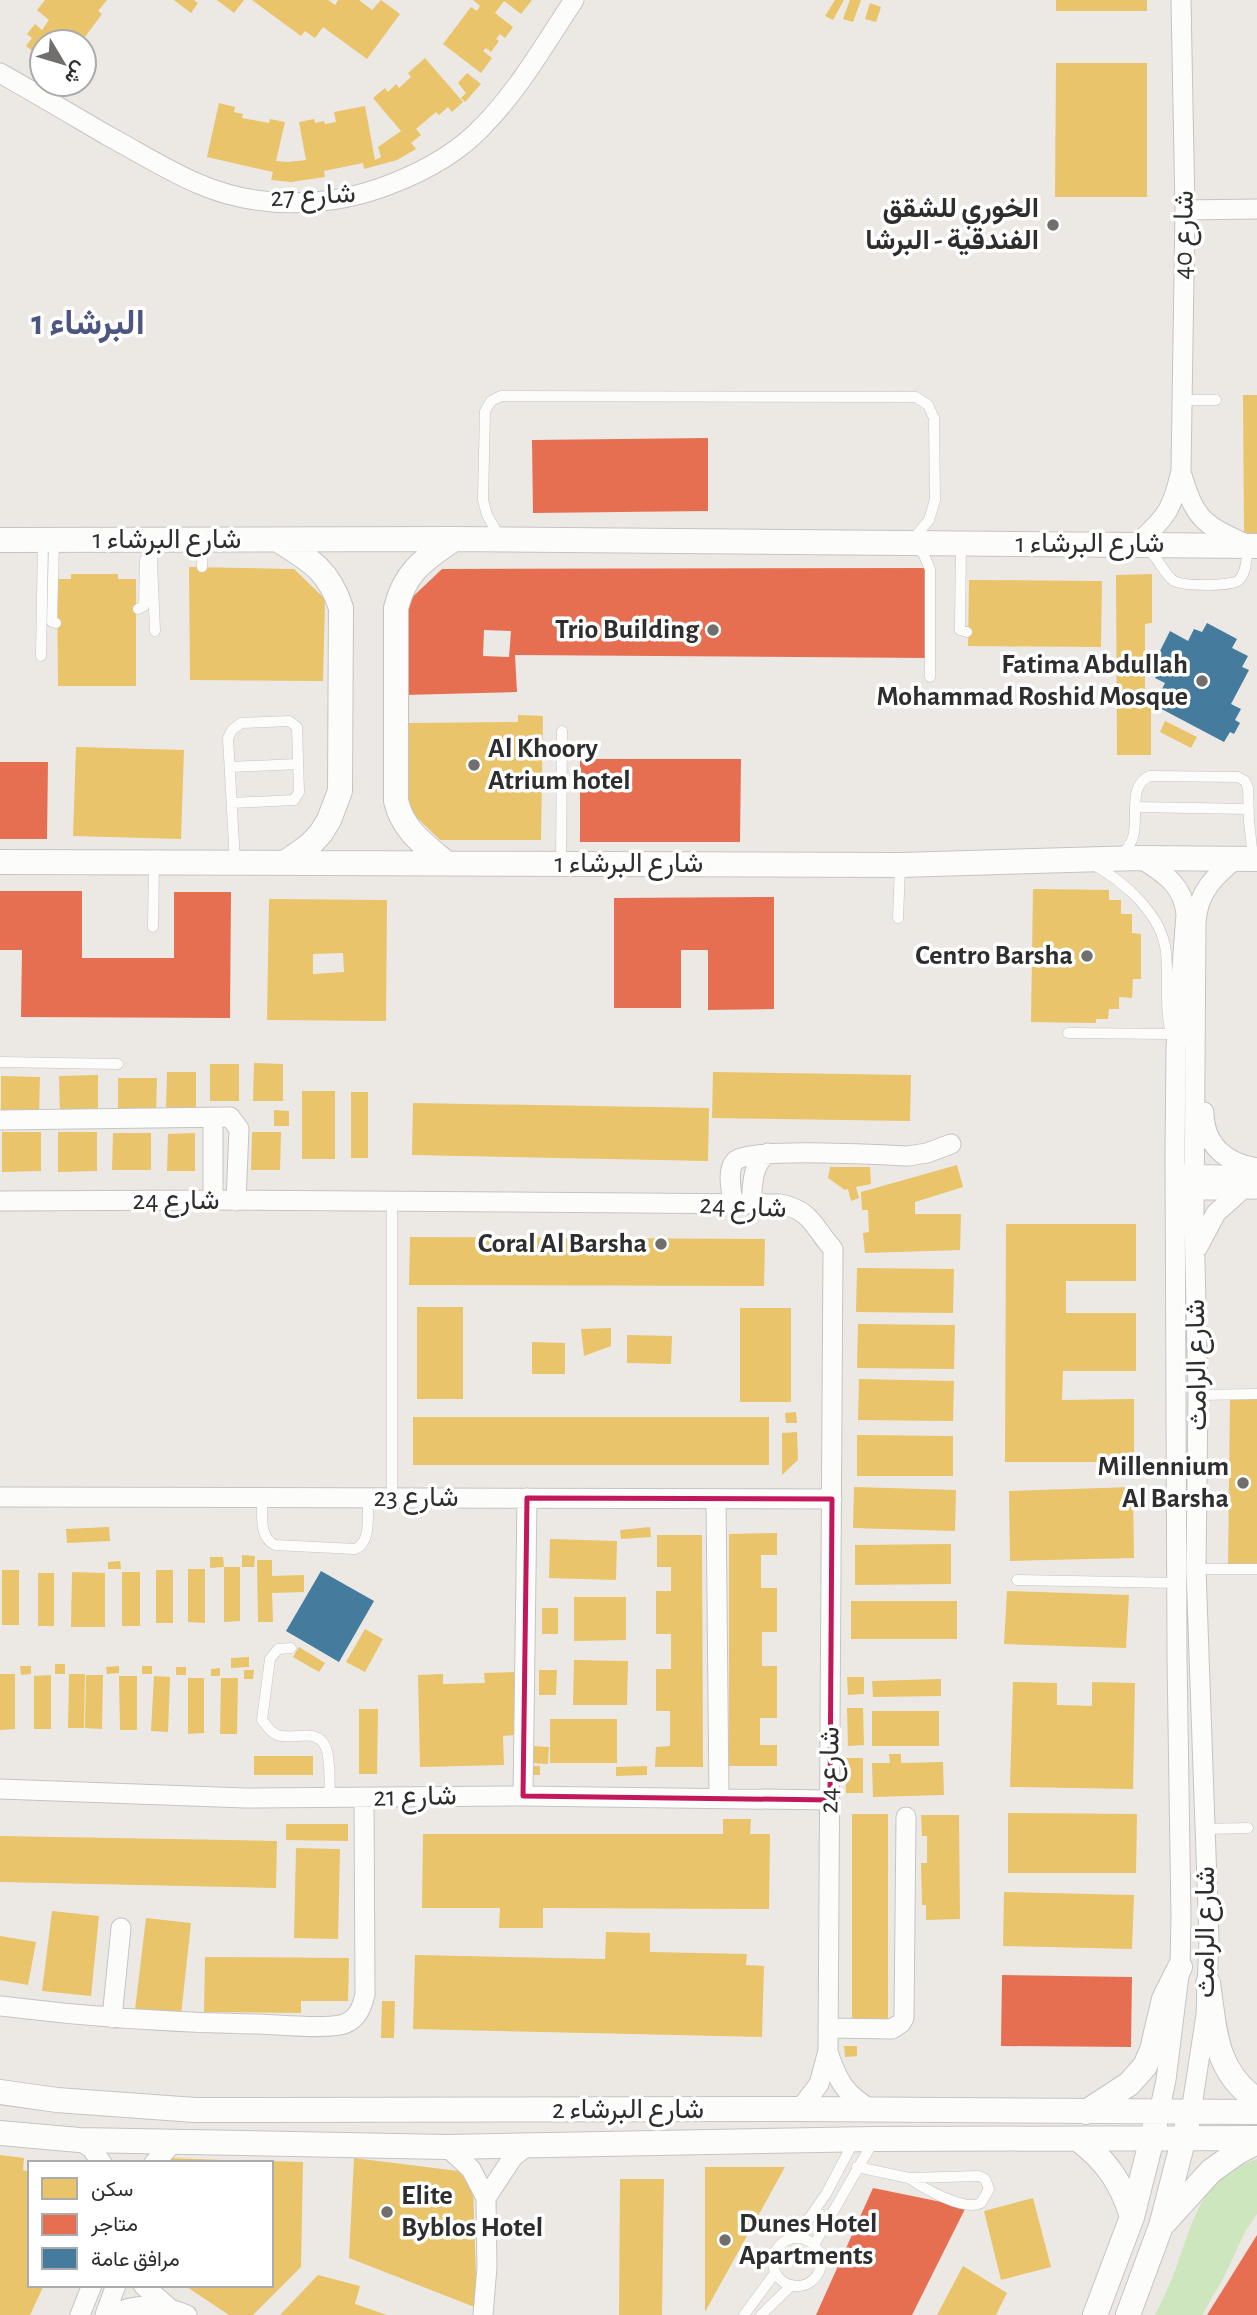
<svg xmlns="http://www.w3.org/2000/svg" width="1257" height="2315" font-family="'Alegreya Sans',Vazirmatn,sans-serif">
  <style>
    .green { fill: #cee6be }
    .homes { fill: #e9c46a; fill-rule: evenodd }
    .shops { fill: #e76f51; fill-rule: evenodd }
    .public { fill: #457b9d }
    .lines { fill: none; stroke-linecap: round; stroke-linejoin: round }
    .service-casing { stroke: #c5c4c5; stroke-width: 11 }
    .minor-casing { stroke: #c5c4c5; stroke-width: 21 }
    .tertiary-casing { stroke: #c5c4c5; stroke-width: 26 }
    .service { stroke: #fcfcfb; stroke-width: 10 }
    .minor { stroke: #fcfcfb; stroke-width: 19 }
    .tertiary { stroke: #fcfcfb; stroke-width: 24 }
    .marked { fill: none; stroke: #c2185b; stroke-width: 5; stroke-linejoin: round }
    .poi-dot { fill: #706f6e; stroke: #fff; stroke-width: 2.5 }
    .labels { text-anchor: middle; dominant-baseline: central; stroke-width: 7; stroke-linejoin: round; paint-order: stroke }
    .street-label { font-size: 28px; fill: #2e2e2e; stroke: #fff }
    .poi-label { font-size: 28px; font-weight: bold; fill: #2e2e2e; stroke: #fff; text-anchor: end }
    .district-label { font-size: 35px; font-weight: bold; fill: #4d5680; stroke: #fff }
  </style>
  <rect width="100%" height="100%" fill="#ece8e4"/>
  <path class="green" d="M1257 2159V2214L1245 2232 1223 2279 1202 2315H1155C1162 2301 1169 2286 1175 2271 1193 2223 1200 2176 1257 2159Z"/>
  <path class="homes" d="M45 0H107L98 11 102 14 82 41 79 38 76 42H42V59L26 46 32 38 27 34 35 24 42 30 49 20 37 10Z
    M174 0H194L198 3 191 13Z
    M217 0H244L234 13Z
    M252 0H328L335 5 338 0H359L372 10 381 0 400 14 367 59 323 27 315 38 305 31 301 36Z
    M473 0H532L521 14 504 1 495 13 513 27 505 38 500 34 496 39 499 41 491 52 486 48 483 51 492 58 481 73 443 44 471 7 477 11 480 6Z
    M835 0H844L833 20 825 16Z
    M850 0H861L853 22 843 19Z
    M1056 0H1147V11H1056Z
    M870 3 881 7 876 22 865 19Z
    M425 58 463 102 452 112 448 107 439 115 436 112 416 129 421 135 411 143 416 149 397 160 364 169 363 163 324 171 325 177 291 182 271 180 273 172 207 157 219 103 235 107 234 112 243 114 242 118 269 123 270 119 285 122 276 161 288 162 306 160 299 122 314 119 315 123 324 121 325 124 336 122 334 112 365 106 375 160 381 157 378 147 401 131 373 98 385 88 388 92 396 84 399 88 411 77 408 73Z
    M1056 63H1147V197H1055Z
    M467 73 481 84 465 102 461 98 466 93 458 83Z
    M1243 395H1257V534H1244Z
    M189 567 294 569 325 599 323 681 190 680Z
    M71 574H118V579H136V686H58L57 579H71Z
    M1152 574V623L1145 624V695H1151V755H1117L1116 575Z
    M969 580 1102 581 1101 647 968 646Z
    M518 715 543 716 541 840H440L406 807 407 723 518 722Z
    M1165 721 1197 737 1191 748 1160 732Z
    M76 747 184 750 181 839 73 836Z
    M1033 889 1109 890V900H1121V914H1132V933L1141 934V979H1133L1132 998 1119 997V1009H1109L1108 1019H1096V1023L1031 1022Z
    M269 899 387 900 386 1021 267 1020ZM343 953 344 972 313 974V954Z
    M254 1063 283 1064V1101H253Z
    M210 1064H239V1101H210Z
    M167 1072H196V1110L166 1109Z
    M713 1072 911 1075 910 1121 712 1118Z
    M98 1075V1113L60 1114 59 1076Z
    M1 1076 40 1077 39 1114H1Z
    M118 1078H157L156 1115H118Z
    M302 1091H335V1159H302Z
    M351 1092H368V1158H351Z
    M413 1103 709 1108 708 1161 412 1155Z
    M274 1110 289 1111V1126H274Z
    M2 1132H41V1171L2 1172Z
    M58 1132H97V1171L58 1172Z
    M252 1132H281L280 1170H251Z
    M113 1133H151V1170H112Z
    M195 1133V1171H167L168 1134Z
    M957 1165 963 1187 915 1202V1214H961L960 1250 865 1253 863 1233 869 1232 868 1210H862L861 1192Z
    M830 1167H870L871 1184 856 1187 859 1198 851 1201 848 1189 845 1190 828 1178Z
    M1006 1224H1136V1281H1066V1313H1136V1371H1063L1062 1400 1134 1399V1462H1005Z
    M410 1237 765 1239 764 1286 409 1285Z
    M857 1268 954 1269 953 1313 856 1312Z
    M417 1307H463V1399H417Z
    M740 1308H791V1402H740Z
    M858 1324 955 1325 954 1369 857 1368Z
    M611 1328V1346L584 1356 581 1329Z
    M627 1335 672 1336 671 1364 627 1363Z
    M532 1342 565 1343V1374H532Z
    M859 1379 954 1381 953 1421 858 1420Z
    M1230 1398 1257 1399V1566L1228 1567Z
    M796 1412 797 1423H786L785 1413Z
    M413 1417H769V1465H413Z
    M797 1432 798 1460 782 1475V1433Z
    M857 1435 953 1436V1476H857Z
    M854 1487 956 1490 955 1531 853 1528Z
    M1133 1487 1134 1558 1010 1561 1009 1491Z
    M109 1527 110 1541 67 1543 66 1529Z
    M650 1527 651 1537 621 1539 620 1530Z
    M777 1533V1555H761V1588H777V1632H762V1666H777V1718H760V1745H777V1766H729V1534Z
    M657 1535H702L703 1767H655L656 1747 670 1746V1711H656V1669H671V1634H656V1591H671V1567H657Z
    M550 1539 617 1541 616 1580 549 1578Z
    M951 1544V1584L855 1585V1545Z
    M242 1555 255 1556 254 1567H242Z
    M210 1557H223L224 1567 210 1568Z
    M257 1560H272V1576L304 1575V1592L272 1593 273 1622H258Z
    M120 1561 121 1569H108V1562Z
    M224 1567H240V1621L224 1622Z
    M188 1569H205V1623L188 1622Z
    M2 1570H19V1625H2Z
    M156 1570H173V1623H156Z
    M72 1572 105 1573V1627H71Z
    M122 1572H140V1626H122Z
    M38 1573H54V1626H38Z
    M1007 1591 1129 1595 1126 1648 1004 1644Z
    M574 1597H626V1640L574 1641Z
    M851 1601H957V1639H851Z
    M542 1608H558V1634H542Z
    M365 1629 383 1639 365 1672 346 1662Z
    M299 1647 325 1663 319 1672 293 1657Z
    M249 1657V1667L231 1668V1658Z
    M574 1660 628 1661 627 1705H573Z
    M55 1664H65V1674H55Z
    M20 1666H31V1674L21 1675Z
    M119 1666V1673L107 1674 106 1667Z
    M142 1666H152V1674H142Z
    M176 1667H186V1675H176Z
    M220 1668V1676H211V1669Z
    M244 1670H254L253 1679H244Z
    M539 1670H557L556 1695H539Z
    M514 1672 515 1735 503 1736 504 1765 420 1767 418 1675 443 1674V1684L485 1683 484 1673Z
    M0 1674H15V1729L0 1730Z
    M69 1674H85L84 1728H68Z
    M51 1675V1729H34V1676Z
    M86 1675H103L102 1729 85 1728Z
    M119 1676H137V1730H120Z
    M154 1676 170 1677 168 1732 151 1731Z
    M847 1677H864V1694L848 1695Z
    M188 1678H204V1733L188 1734Z
    M221 1678H238L237 1734H220Z
    M941 1679V1696L873 1697 872 1681Z
    M1013 1682 1057 1683V1705L1092 1706V1682L1135 1683 1133 1789 1010 1787Z
    M847 1708H863L864 1745 848 1746Z
    M359 1709H378L377 1774H359Z
    M872 1711H939V1746H872Z
    M550 1719H617V1763H550Z
    M534 1746 549 1747 548 1764 533 1763Z
    M889 1754H901V1763L943 1762 944 1795 873 1797 872 1763H890Z
    M254 1756H313V1775H254Z
    M845 1758H863V1793H846Z
    M529 1766H540V1775H529Z
    M647 1766V1775L616 1776V1767Z
    M1008 1813 1137 1814 1136 1873H1008Z
    M852 1814H888V2025H852Z
    M921 1815H959L960 1919 926 1920V1905H922L921 1863H927V1836H922Z
    M723 1819H751L750 1834H770L769 1909 543 1908V1928H499L500 1908H422L423 1834H723Z
    M286 1824H348V1841L286 1840Z
    M0 1836 277 1841 276 1888 0 1882Z
    M296 1848 340 1849 338 1939 294 1938Z
    M1004 1892 1134 1895 1132 1949 1003 1946Z
    M52 1911 99 1916 91 1996 42 1991Z
    M146 1918 191 1923 181 2015 135 2010Z
    M606 1932 650 1933V1952L747 1954 746 1965 764 1966 762 2037 413 2029 415 1955 605 1959Z
    M0 1936 36 1942 28 1985 0 1980Z
    M205 1957 349 1958 348 2001H301V2013L204 2012Z
    M382 2001H395L394 2038H381Z
    M844 2046H857V2056L845 2057Z
    M0 2155 24 2158 23 2170 30 2172V2285H44L30 2315H0Z
    M169 2158 250 2161V2163H169Z
    M354 2158 458 2171 473 2186 477 2308 349 2258Z
    M271 2161 303 2162 301 2267 253 2315H229L184 2285H271Z
    M705 2167H785L705 2312Z
    M620 2179H664L662 2315H619Z
    M1033 2198 1051 2267 1001 2280 984 2211Z
    M963 2266 1007 2293 996 2315H937Z
    M318 2275 360 2286 355 2304 387 2315H280Z"/>
  <path class="shops" d="M708 438V511L533 513 532 440Z
    M927 568 928 658 515 655 517 692 403 695 404 605 442 569ZM484 630 511 631 509 657 483 656Z
    M580 759H741L740 842H580Z
    M0 762H48L47 839H0Z
    M0 891H82V958H174V892H231L230 1018 21 1017 22 950H0Z
    M774 897V1009L708 1010V950H681V1008H614V898Z
    M1002 1975 1132 1977 1131 2047 1001 2046Z
    M873 2188 966 2207 912 2315H816Z
    M1257 2235V2315H1207Z"/>
  <path class="public" d="M1207 623 1237 639 1232 648 1248 656 1242 667 1249 670 1231 704 1241 709 1235 720 1240 723 1234 734 1230 732 1224 742 1154 705 1165 683 1155 678 1160 669 1153 665 1170 631 1188 641 1194 629 1202 632Z
    M321 1571 374 1601 339 1662 286 1631Z"/>
  <g class="lines">
    <g class="service-casing">
      <path id="service" d="M1182 400H1216
        M499 536 487 515 483 500 485 411 491 401 501 396 916 397 928 405 934 418 935 500 929 520 910 543 923 553 930 569V677
        M151 539 155 631
        M54 541 52 622 56 623
        M961 543 960 627V630L967 632
        M1149 551C1160 559 1163 574 1174 581 1183 586 1232 587 1239 580 1247 572 1246 558 1248 548
        M202 567 203 539
        M138 609 144 606 145 560
        M41 656 43 541
        M230 767 298 764
        M232 803 294 800 299 792 297 727 289 721 241 723 232 730 228 738 235 862
        M1136 807 1248 809
        M1121 856C1126 850 1131 845 1133 837 1139 818 1127 785 1150 776L1238 777 1245 781 1248 788 1249 821 1253 858
        M561 863 562 731
        M1094 865C1125 882 1162 915 1166 952 1169 979 1164 1006 1171 1034
        M898 918 900 866
        M153 927 154 862
        M1068 1033 1171 1034
        M0 1062 118 1064
        M392 1202V1498
        M1198 1395 1257 1394
        M262 1498C263 1514 258 1537 275 1545L355 1549C372 1543 367 1514 368 1498
        M1196 1569H1257
        M1017 1580 1177 1583
        M291 1648 278 1649 270 1659 262 1720C267 1726 270 1732 277 1735 294 1741 317 1726 326 1748 331 1762 329 1782 330 1797
        M1204 1829 1248 1828
        M857 2167 909 2178 979 2176 985 2179 989 2189 981 2203C965 2212 923 2188 909 2178
        M796 2237 826 2194 854 2141
        M773 2262a24 24 0 1 1 48 0a24 24 0 1 1-48 0Z
        M814 2245 873 2142
        M744 2315 775 2273
        M761 2315 792 2285"/>
    </g>
    <g class="minor-casing">
      <path id="minor" d="M0 73C37 94 74 116 110 137 140 153 168 171 199 184 259 210 331 208 391 184 425 171 459 152 484 125 520 88 546 42 574 0
        M1185 210 1257 209
        M1181 472C1195 519 1202 524 1246 544
        M1137 544C1167 516 1172 510 1181 471L1185 210 1181 0
        M1140 858C1163 873 1183 884 1186 914L1176 1047 1175 1155 1177 1657 1181 1918 1180 1967 1166 2080 1159 2112
        M1204 1112C1204 1145 1226 1163 1257 1168
        M0 1120 230 1117 239 1129 236 1201
        M1183 1174 1255 1176
        M1181 1190 1257 1189
        M213 1200V1117
        M0 1201 213 1200 779 1204C811 1209 814 1228 833 1249L828 2051 819 2084 800 2109
        M733 1204C732 1192 726 1171 735 1161 748 1147 882 1155 908 1156L927 1153 951 1144
        M751 1204C753 1185 751 1165 768 1153
        M1198 1247 1216 1213 1243 1189
        M0 1497 832 1499
        M716 1499 719 1798
        M0 1789 245 1798 523 1796 830 1800
        M523 1796 527 1498
        M0 2006C87 2017 173 2023 260 2024 283 2025 319 2029 340 2025 356 2022 362 2009 365 1994L364 1797
        M112 2018 121 1928
        M828 2028 892 2029 901 2023 904 2018 906 1817
        M828 2052C838 2082 845 2094 872 2110
        M1191 2112 1206 2015 1209 1939 1196 1569 1198 1395 1194 1218 1196 922C1198 891 1215 876 1238 857
        M79 2140 91 2148 102 2163
        M447 2147 471 2169 486 2198 487 2267 483 2315
        M154 2163 175 2141
        M486 2198 513 2157 528 2145
        M143 2285 168 2307
        M80 2315 92 2285
        M105 2315 116 2285
        M111 2315C137 2302 161 2304 187 2315"/>
    </g>
    <g class="tertiary-casing">
      <path id="tertiary" d="M0 540 454 539 1257 546
        M278 540C309 559 329 570 341 608L340 791 329 820 321 833 310 845 286 862
        M0 862 900 865 1140 858 1257 859
        M445 862C423 844 403 830 396 801V608C405 571 425 559 454 539
        M1208 1983C1215 2029 1214 2071 1257 2100
        M0 2092 57 2100 195 2110 800 2109 1257 2112
        M1086 2112 1129 2084 1145 2066 1152 2050 1164 1999 1180 1967
        M0 2133 79 2140 447 2147 874 2139 1257 2138
        M1079 2140C1107 2161 1122 2184 1132 2217
        M1164 2223 1211 2171 1238 2152 1257 2142
        M1095 2315 1132 2217 1155 2126
        M1128 2315 1161 2226 1187 2126"/>
    </g>
    <use href="#service" class="service"/>
    <use href="#minor" class="minor"/>
    <use href="#tertiary" class="tertiary"/>
  </g>
  <path class="marked" d="M527 1498 832 1499 830 1800 523 1796Z"/>
  <g class="poi-dot">
    <circle cx="1053" cy="225" r="7"/>
    <circle cx="713" cy="630" r="7"/>
    <circle cx="1202" cy="681" r="7"/>
    <circle cx="474" cy="765" r="7"/>
    <circle cx="1087" cy="956" r="7"/>
    <circle cx="661" cy="1244" r="7"/>
    <circle cx="1243" cy="1483" r="7"/>
    <circle cx="387" cy="2212" r="7"/>
    <circle cx="725" cy="2240" r="7"/>
  </g>
  <g class="labels">
    <g class="street-label">
      <text transform="translate(313 196) rotate(-3)">شارع 27</text>
      <text transform="translate(1184 235) rotate(-89)">شارع 40</text>
      <text x="167" y="540">شارع البرشاء 1</text>
      <text x="1090" y="544">شارع البرشاء 1</text>
      <text x="629" y="864">شارع البرشاء 1</text>
      <text x="176" y="1201">شارع 24</text>
      <text transform="translate(743 1207) rotate(3)">شارع 24</text>
      <text transform="translate(1197 1365) rotate(-91)">شارع الرامث</text>
      <text x="416" y="1498">شارع 23</text>
      <text transform="translate(830 1770) rotate(-89)">شارع 24</text>
      <text transform="translate(415 1797) rotate(-1)">شارع 21</text>
      <text transform="translate(1206 1932) rotate(-90)">شارع الرامث</text>
      <text x="628" y="2110">شارع البرشاء 2</text>
    </g>
    <g class="poi-label">
      <text x="1039" y="209">الخوري للشقق<tspan x="1039" dy="32">الفندقية - البرشا</tspan></text>
      <text x="699" y="630">Trio Building</text>
      <text x="1188" y="665">Fatima Abdullah<tspan x="1188" dy="32">Mohammad Roshid Mosque</tspan></text>
      <text x="488" y="749" text-anchor="start">Al Khoory<tspan x="488" dy="32">Atrium hotel</tspan></text>
      <text x="1073" y="956">Centro Barsha</text>
      <text x="647" y="1244">Coral Al Barsha</text>
      <text x="1229" y="1467">Millennium<tspan x="1229" dy="32">Al Barsha</tspan></text>
      <text x="401" y="2196" text-anchor="start">Elite<tspan x="401" dy="32">Byblos Hotel</tspan></text>
      <text x="739" y="2224" text-anchor="start">Dunes Hotel<tspan x="739" dy="32">Apartments</tspan></text>
    </g>
    <g class="district-label">
      <text x="88" y="323">البرشاء 1</text>
    </g>
  </g>
  <rect x="28" y="2161" width="245" height="126" fill="#ffffff" stroke="#ababab" stroke-width="2"/>
  <rect x="42" y="2178" width="35" height="21" fill="#e9c46a" stroke="#ababab" stroke-width="2"/>
  <text x="91" y="2196" font-size="21" fill="#2e2e2e">سكن</text>
  <rect x="42" y="2214" width="35" height="21" fill="#e76f51" stroke="#ababab" stroke-width="2"/>
  <text x="91" y="2231" font-size="21" fill="#2e2e2e">متاجر</text>
  <rect x="42" y="2248" width="35" height="21" fill="#457b9d" stroke="#ababab" stroke-width="2"/>
  <text x="91" y="2266" font-size="21" fill="#2e2e2e">مرافق عامة</text>
  <g transform="translate(63 63) rotate(128)"><circle r="33" fill="#ffffff" stroke="#ababab" stroke-width="2"/>
  <path d="M0-5L12 26L0 18L-12 26Z" fill="#706f6e"/>
  <text y="-10" font-size="19" font-weight="bold" text-anchor="middle" fill="#2e2e2e">ش</text>
  </g>
</svg>
